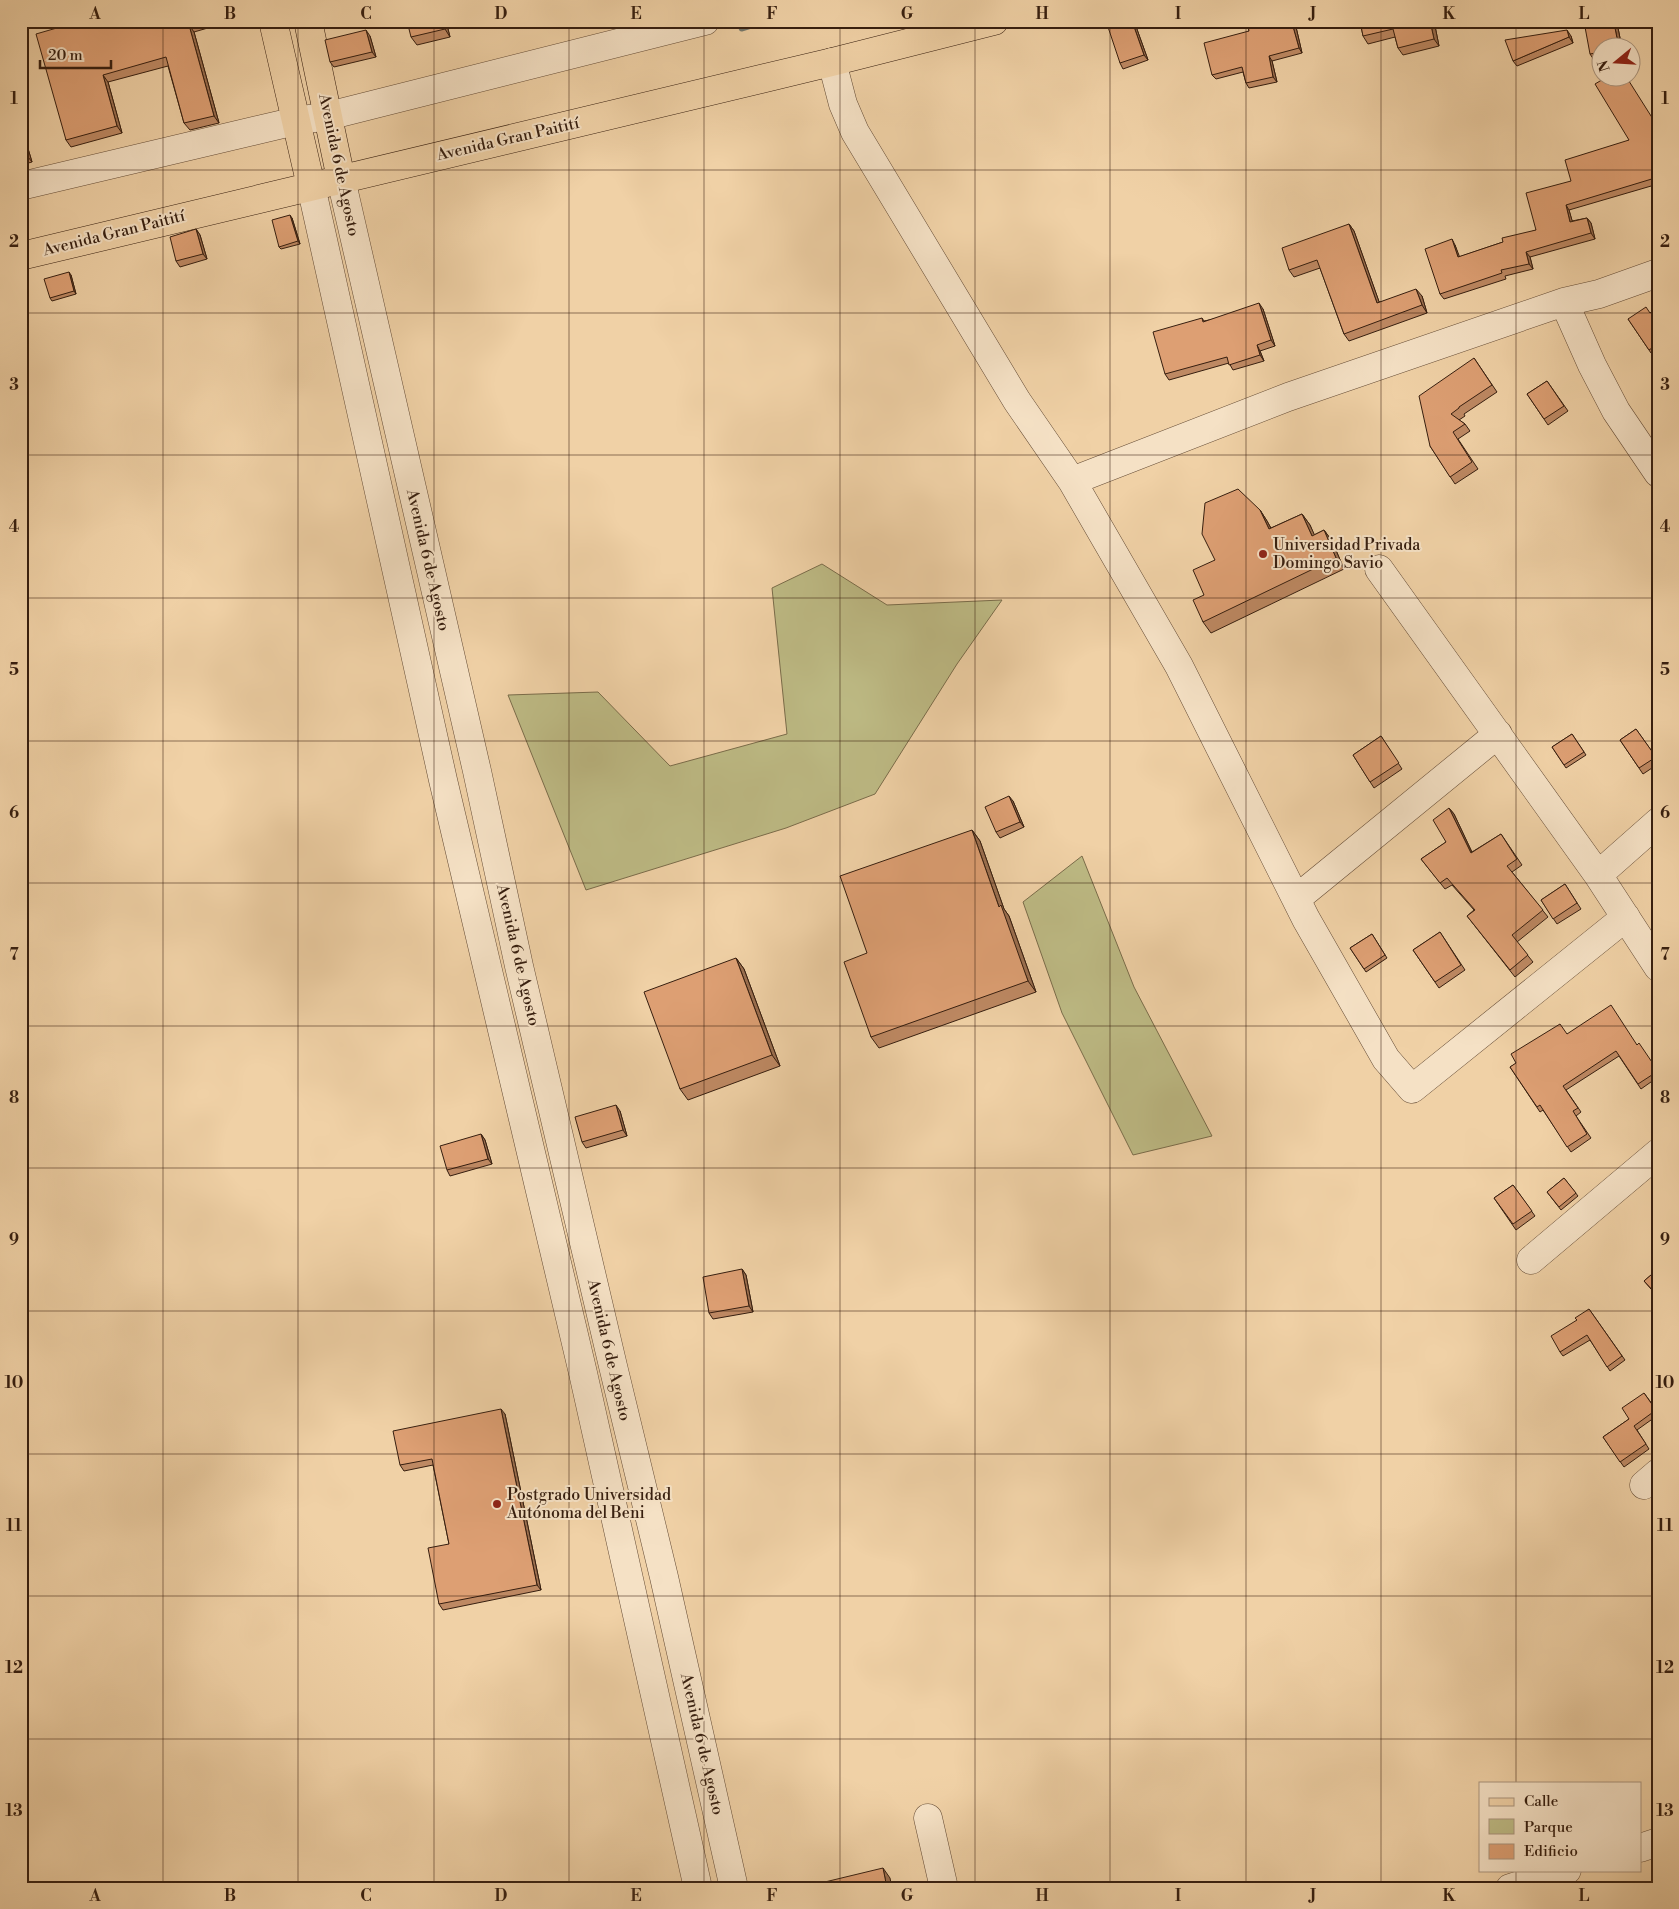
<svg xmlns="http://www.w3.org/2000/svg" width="1679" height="1909" font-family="'Libre Bodoni',serif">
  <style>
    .green { fill: #bdba84; stroke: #7a6c4a }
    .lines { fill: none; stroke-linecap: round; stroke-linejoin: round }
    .stream { stroke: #747970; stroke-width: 7 }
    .minor-casing { stroke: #644b35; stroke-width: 29 }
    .major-casing { stroke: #361e0f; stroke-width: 29 }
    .minor { stroke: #f5e1c5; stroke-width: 28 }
    .major { stroke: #f0d1a6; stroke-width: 28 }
    .wall { fill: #be8963; stroke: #361e0f }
    .shaded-wall { fill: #9b6f50; stroke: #361e0f }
    .building { fill: #dd9f73; stroke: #361e0f }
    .grid { fill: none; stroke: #361e0f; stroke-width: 1; stroke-opacity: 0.55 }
    .poi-dot { fill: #8f2418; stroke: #f5e1c5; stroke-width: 2 }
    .labels { text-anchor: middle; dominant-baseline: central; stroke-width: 4; stroke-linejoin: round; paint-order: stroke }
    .street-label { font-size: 16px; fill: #361e0f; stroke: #f5e1c5 }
    .poi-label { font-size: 16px; fill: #361e0f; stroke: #f5e1c5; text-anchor: start }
    .neatline { fill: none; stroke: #361e0f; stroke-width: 2 }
    .grid-label { font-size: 16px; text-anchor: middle; font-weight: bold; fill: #361e0f }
  </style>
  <rect width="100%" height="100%" fill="#f0d1a6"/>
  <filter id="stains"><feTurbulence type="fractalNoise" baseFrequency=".004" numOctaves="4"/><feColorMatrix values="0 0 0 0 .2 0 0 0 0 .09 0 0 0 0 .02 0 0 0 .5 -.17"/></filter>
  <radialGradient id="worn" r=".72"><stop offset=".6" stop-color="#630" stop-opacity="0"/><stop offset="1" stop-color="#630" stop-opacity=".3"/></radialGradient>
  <path class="green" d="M822 564 887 605 1002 600 957 664 875 794 786 828 586 890 508 695 598 692 670 766 787 734 772 588Z
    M1082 856 1134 987 1212 1136 1133 1155 1062 1013 1023 902Z"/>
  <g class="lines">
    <path class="stream" d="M742 28 764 21"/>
    <g class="minor-casing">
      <path id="minor" d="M832 62 843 104 855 132 1017 401 1072 481 1288 397 1564 302 1599 294 1658 273
        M341 179 477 771 519 966 613 1366 664 1577 734 1888
        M21 186 296 121 328 116 705 21
        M311 186 443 780 583 1373 698 1888
        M1564 302 1592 365 1616 411 1658 473
        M1072 481 1179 666 1306 919 1386 1059 1412 1089 1626 917
        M1379 569 1598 875 1658 967
        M1598 875 1658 822
        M1296 899 1498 734
        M1531 1260 1658 1153
        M1644 1485 1658 1473
        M928 1818 944 1888
        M1640 1848 1658 1842
        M1510 1888 1567 1870"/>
    </g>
    <g class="major-casing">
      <path id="major" d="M273 21 311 186
        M308 21 341 179
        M21 256 832 62 994 21"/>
    </g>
    <use href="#minor" class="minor"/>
    <use href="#major" class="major"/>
  </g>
  <path class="wall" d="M81 21H232L194 32 219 123 190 130 184 123 168 66 108 82 122 133 71 147 66 140Z
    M446 21 450 37 417 45 411 37Z
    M621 21H635L623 24Z
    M1134 21 1148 60 1123 69 1120 63Z
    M1247 21H1282L1283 25 1292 23 1296 27 1302 53 1272 61 1277 82 1249 88 1246 83 1243 72 1216 79 1212 75 1249 31Z
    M1360 21H1434L1439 46 1403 55 1398 48 1395 37 1368 44 1363 36Z
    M1618 28 1622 48H1602V58L1594 60 1590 54Z
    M370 36 376 57 334 67 330 62Z
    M1571 36 1573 43 1517 66 1513 61Z
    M21 125 32 162 21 165Z
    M1658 126V184L1569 210 1572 221 1587 218 1591 223 1595 239 1530 257 1533 269 1505 276 1506 279 1444 299 1440 294 1455 245 1459 257 1503 242 1536 230 1571 181 1629 140Z
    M292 218 300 244 281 249 279 247Z
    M1349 224 1354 231 1379 302 1422 296 1427 313 1349 341 1344 334 1320 268 1294 277 1289 270Z
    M196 229 200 235 207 259 180 267 176 261Z
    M71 275 76 294 52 301 50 298Z
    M1658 308V348L1651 353 1628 319 1650 313Z
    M1263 309 1275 346 1260 351 1264 361 1233 370 1229 363 1169 380 1165 374 1202 318 1204 321Z
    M1474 358 1497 392 1464 414 1465 416 1459 420 1465 424 1470 431 1458 439 1478 469 1455 484 1430 446Z
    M1547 381 1568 411 1548 425 1527 394Z
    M1260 510 1267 521 1271 528 1302 514 1310 525 1314 535 1324 530 1332 541 1344 569 1211 633 1203 622 1204 595 1215 560Z
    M1636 729 1658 760V764L1643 774 1620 740Z
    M1572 734 1586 755 1566 768 1552 747Z
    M1381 736 1402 769 1374 788 1353 755Z
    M1013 801 1024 827 1000 838 996 832Z
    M1449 808 1454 814 1472 852 1501 834 1522 865 1512 872 1548 917 1517 942 1533 962 1515 977 1467 916 1474 910 1452 885 1445 889 1421 859 1446 842Z
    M972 830 980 841 1004 909 1009 916 1036 992 879 1048 871 1037 867 953Z
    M1565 884 1581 909 1557 924 1541 900Z
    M1440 932 1465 970 1439 988 1413 950Z
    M1372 934 1387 958 1366 972 1350 948Z
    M736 958 744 969 780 1066 688 1100 680 1089Z
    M1567 1034 1637 1045 1658 1071V1077L1641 1089 1619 1056 1566 1090 1581 1112 1576 1116 1591 1138 1571 1152 1543 1110 1540 1112 1510 1067Z
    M620 1111 627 1136 586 1148 582 1142Z
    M481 1134 485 1140 492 1164 450 1176 447 1170Z
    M1564 1178 1578 1196 1561 1210 1547 1192Z
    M1513 1185 1535 1216 1516 1230 1494 1198Z
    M742 1269 746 1275 753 1312 713 1319 709 1313Z
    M1658 1269V1297L1644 1281Z
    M1589 1309 1625 1360 1610 1371 1590 1340 1563 1356 1560 1352 1577 1320Z
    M1644 1393 1658 1412V1415L1637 1430 1649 1449 1624 1467 1603 1437 1629 1419Z
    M505 1414 541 1590 443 1610 439 1604 449 1544 433 1465 404 1471 400 1465Z"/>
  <path class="shaded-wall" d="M443 21H446L450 37 445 29Z
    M1132 21H1134L1148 60 1144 55Z
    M1430 21H1434L1439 46 1434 39Z
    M1292 23 1296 27 1302 53 1299 48Z
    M1614 23 1618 28 1622 48H1619Z
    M189 25 194 32 219 123 214 116Z
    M366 30 370 36 376 57 372 52Z
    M1567 30 1571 36 1573 43 1569 37Z
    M1269 56 1272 61 1277 82 1273 77Z
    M103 75 108 82 122 133 117 126Z
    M21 125 32 162 28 157 21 134Z
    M1566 205 1569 210 1574 227 1570 222Z
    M290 215 292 218 300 244 298 241Z
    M1587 218 1591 223 1595 239 1591 233Z
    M1349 224 1354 231 1382 310 1377 303Z
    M196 229 200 235 207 259 203 254Z
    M1452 239 1455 245 1462 263 1458 257Z
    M1526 252 1530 257 1533 269 1529 264Z
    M69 272 71 275 76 294 74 291Z
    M1416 289 1422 296 1427 313 1422 305Z
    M1259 303 1263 309 1275 346 1271 340Z
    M1257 345 1260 351 1264 361 1260 355Z
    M1260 510 1267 521 1277 540 1269 529Z
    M1302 514 1310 525 1320 547 1312 536Z
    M1324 530 1332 541 1344 569 1336 558Z
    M1009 796 1013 801 1024 827 1020 822Z
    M1449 808 1454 814 1475 859 1471 853Z
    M972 830 980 841 1004 909 1009 916 1036 992 1028 981 999 907Z
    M736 958 744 969 780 1066 772 1055Z
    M616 1105 620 1111 627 1136 623 1130Z
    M481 1134 485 1140 492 1164 488 1159Z
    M742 1269 746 1275 753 1312 749 1306Z
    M501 1409 505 1414 541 1590 537 1585Z
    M883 1868 890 1878 892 1888H887Z"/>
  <path class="building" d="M81 21H201L189 25 214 116 184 123 166 57 103 75 117 126 66 140 36 34Z
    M407 21H443L445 29 411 37Z
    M1106 21H1132L1144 55 1120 63Z
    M1247 21H1280L1281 25 1292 23 1299 48 1269 56 1273 77 1246 83 1242 67 1212 75 1204 43 1249 31Z
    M1360 21H1430L1434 39 1398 48 1393 29 1363 36Z
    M1614 23 1619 48H1602V52L1590 54 1585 27Z
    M366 30 372 52 330 62 325 40Z
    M1567 30 1569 37 1513 61 1505 40Z
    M1605 78H1627L1658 127V183L1655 178 1566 205 1570 222 1587 218 1591 233 1526 252 1529 264 1501 270 1502 273 1440 294 1425 249 1452 239 1458 257 1503 242 1502 238 1536 230 1526 193 1571 181 1565 160 1629 140 1595 84Z
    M21 134 28 157 21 158Z
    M290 215 298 241 279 247 272 220Z
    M1349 224 1377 303 1416 289 1422 305 1344 334 1317 260 1289 270 1282 248Z
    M196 229 203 254 176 261 170 237Z
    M69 272 74 291 50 298 44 279Z
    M1259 303 1271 340 1257 345 1260 355 1229 365 1227 357 1165 374 1153 332 1202 318 1203 322Z
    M1646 307 1650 313 1658 308V344L1649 350 1628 319Z
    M1474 358 1492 385 1459 407V408L1451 414 1465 424 1453 432 1472 462 1450 477 1430 446 1419 396Z
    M1547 381 1564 406 1544 419 1527 394Z
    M1238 489 1260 510 1269 529 1302 514 1312 536 1324 530 1336 558 1203 622 1193 600 1204 595 1193 570 1215 560 1202 534 1205 503Z
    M1636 729 1656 757 1639 768 1620 740Z
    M1572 734 1584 752 1564 765 1552 747Z
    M1381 736 1399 763 1370 782 1353 755Z
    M1009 796 1020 822 996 832 985 807Z
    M1449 808 1471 853 1501 834 1517 859 1507 866 1543 910 1512 935 1528 955 1510 970 1467 916 1475 910 1447 878 1440 883 1421 859 1446 842 1433 820Z
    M972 830 999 907 1001 905 1028 981 871 1037 844 962 867 953 840 876Z
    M1565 884 1577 903 1553 919 1541 900Z
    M1658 884V898L1652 888Z
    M1440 932 1461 965 1435 982 1413 950Z
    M1372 934 1385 955 1364 969 1350 948Z
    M736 958 772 1055 680 1089 644 992Z
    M1611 1005 1637 1045 1639 1043 1658 1071 1638 1084 1616 1051 1563 1086 1578 1108 1573 1111 1587 1134 1567 1147 1540 1105 1537 1107 1510 1067 1516 1063 1511 1054 1560 1024 1567 1034Z
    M616 1105 623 1130 582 1142 575 1117Z
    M481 1134 488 1159 447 1170 440 1146Z
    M1564 1178 1576 1193 1559 1207 1547 1192Z
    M1513 1185 1532 1211 1513 1224 1494 1198Z
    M742 1269 749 1306 709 1313 703 1277Z
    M1658 1269V1296L1644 1281Z
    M1589 1309 1622 1356 1607 1367 1587 1335 1560 1352 1551 1336 1577 1320 1575 1318Z
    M1644 1393 1656 1410 1634 1426 1646 1444 1620 1462 1603 1437 1629 1419 1622 1408Z
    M501 1409 537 1585 439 1604 428 1548 449 1544 432 1459 400 1465 393 1431Z
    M883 1868 887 1888H804V1887Z"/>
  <path class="grid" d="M163 21V1888M298 21V1888M434 21V1888M569 21V1888M704 21V1888M840 21V1888M975 21V1888M1110 21V1888M1246 21V1888M1381 21V1888M1516 21V1783M21 170H1658M21 313H1658M21 455H1658M21 598H1658M21 741H1658M21 883H1658M21 1026H1658M21 1168H1658M21 1311H1658M21 1454H1658M21 1596H1658M21 1739H1658M1516 1870V1888"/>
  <g class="poi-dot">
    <circle cx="1263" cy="554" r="5"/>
    <circle cx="497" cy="1504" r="5"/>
  </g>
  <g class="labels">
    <g class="street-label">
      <text transform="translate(508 139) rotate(-13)">Avenida Gran Paitití</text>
      <text transform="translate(339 165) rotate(78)">Avenida 6 de Agosto</text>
      <text transform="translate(114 233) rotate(-14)">Avenida Gran Paitití</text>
      <text transform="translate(428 560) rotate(77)">Avenida 6 de Agosto</text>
      <text transform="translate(518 955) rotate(77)">Avenida 6 de Agosto</text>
      <text transform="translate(609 1350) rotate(77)">Avenida 6 de Agosto</text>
      <text transform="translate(702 1744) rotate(77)">Avenida 6 de Agosto</text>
    </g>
    <g class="poi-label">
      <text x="1273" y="545">Universidad Privada<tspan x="1273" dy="18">Domingo Savio</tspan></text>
      <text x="507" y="1495">Postgrado Universidad<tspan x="507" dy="18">Autónoma del Beni</tspan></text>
    </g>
  </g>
  <rect width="1679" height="1909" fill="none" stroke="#f0d1a6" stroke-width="55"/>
  <rect x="1479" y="1782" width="162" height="90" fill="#f5e1c5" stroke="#a9937c"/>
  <rect x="1489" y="1798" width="25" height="8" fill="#f0d1a6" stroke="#a9937c"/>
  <text x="1524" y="1806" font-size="15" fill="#361e0f">Calle</text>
  <rect x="1489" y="1819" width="25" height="15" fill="#bdba84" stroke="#a9937c"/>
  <text x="1524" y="1832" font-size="15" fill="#361e0f">Parque</text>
  <rect x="1489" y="1844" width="25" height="15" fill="#dd9f73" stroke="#a9937c"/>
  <text x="1524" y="1856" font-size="15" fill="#361e0f">Edificio</text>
  <g transform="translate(1616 62) rotate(252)"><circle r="24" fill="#f5e1c5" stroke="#a9937c"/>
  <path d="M0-4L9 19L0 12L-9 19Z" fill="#8f2418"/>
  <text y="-8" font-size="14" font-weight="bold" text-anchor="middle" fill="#361e0f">N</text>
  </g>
  <path d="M40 60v8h71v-8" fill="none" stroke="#361e0f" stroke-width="2.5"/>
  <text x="48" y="60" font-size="15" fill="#361e0f" stroke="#f5e1c5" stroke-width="4" paint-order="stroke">20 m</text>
  <rect x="28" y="28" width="1624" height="1854" class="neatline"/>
  <g class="grid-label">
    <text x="95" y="19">A</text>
    <text x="230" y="19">B</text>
    <text x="366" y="19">C</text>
    <text x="501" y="19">D</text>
    <text x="636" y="19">E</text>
    <text x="772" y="19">F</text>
    <text x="907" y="19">G</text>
    <text x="1042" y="19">H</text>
    <text x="1178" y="19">I</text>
    <text x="1313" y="19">J</text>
    <text x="1449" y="19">K</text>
    <text x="1584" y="19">L</text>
    <text x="14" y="104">1</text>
    <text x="1665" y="104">1</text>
    <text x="14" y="247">2</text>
    <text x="1665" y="247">2</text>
    <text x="14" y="390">3</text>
    <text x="1665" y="390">3</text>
    <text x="14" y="532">4</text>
    <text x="1665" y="532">4</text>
    <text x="14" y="675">5</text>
    <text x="1665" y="675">5</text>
    <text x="14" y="818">6</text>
    <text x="1665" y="818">6</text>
    <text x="14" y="960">7</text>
    <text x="1665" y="960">7</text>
    <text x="14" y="1103">8</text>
    <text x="1665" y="1103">8</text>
    <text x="14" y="1245">9</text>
    <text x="1665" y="1245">9</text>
    <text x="14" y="1388">10</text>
    <text x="1665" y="1388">10</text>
    <text x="14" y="1531">11</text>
    <text x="1665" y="1531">11</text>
    <text x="14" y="1673">12</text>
    <text x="1665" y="1673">12</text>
    <text x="14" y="1816">13</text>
    <text x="1665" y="1816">13</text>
    <text x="95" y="1901">A</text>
    <text x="230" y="1901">B</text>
    <text x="366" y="1901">C</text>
    <text x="501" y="1901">D</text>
    <text x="636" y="1901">E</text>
    <text x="772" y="1901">F</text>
    <text x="907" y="1901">G</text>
    <text x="1042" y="1901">H</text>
    <text x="1178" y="1901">I</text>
    <text x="1313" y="1901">J</text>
    <text x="1449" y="1901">K</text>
    <text x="1584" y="1901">L</text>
  </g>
  <rect width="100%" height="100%" filter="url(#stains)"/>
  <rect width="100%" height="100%" fill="url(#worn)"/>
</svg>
